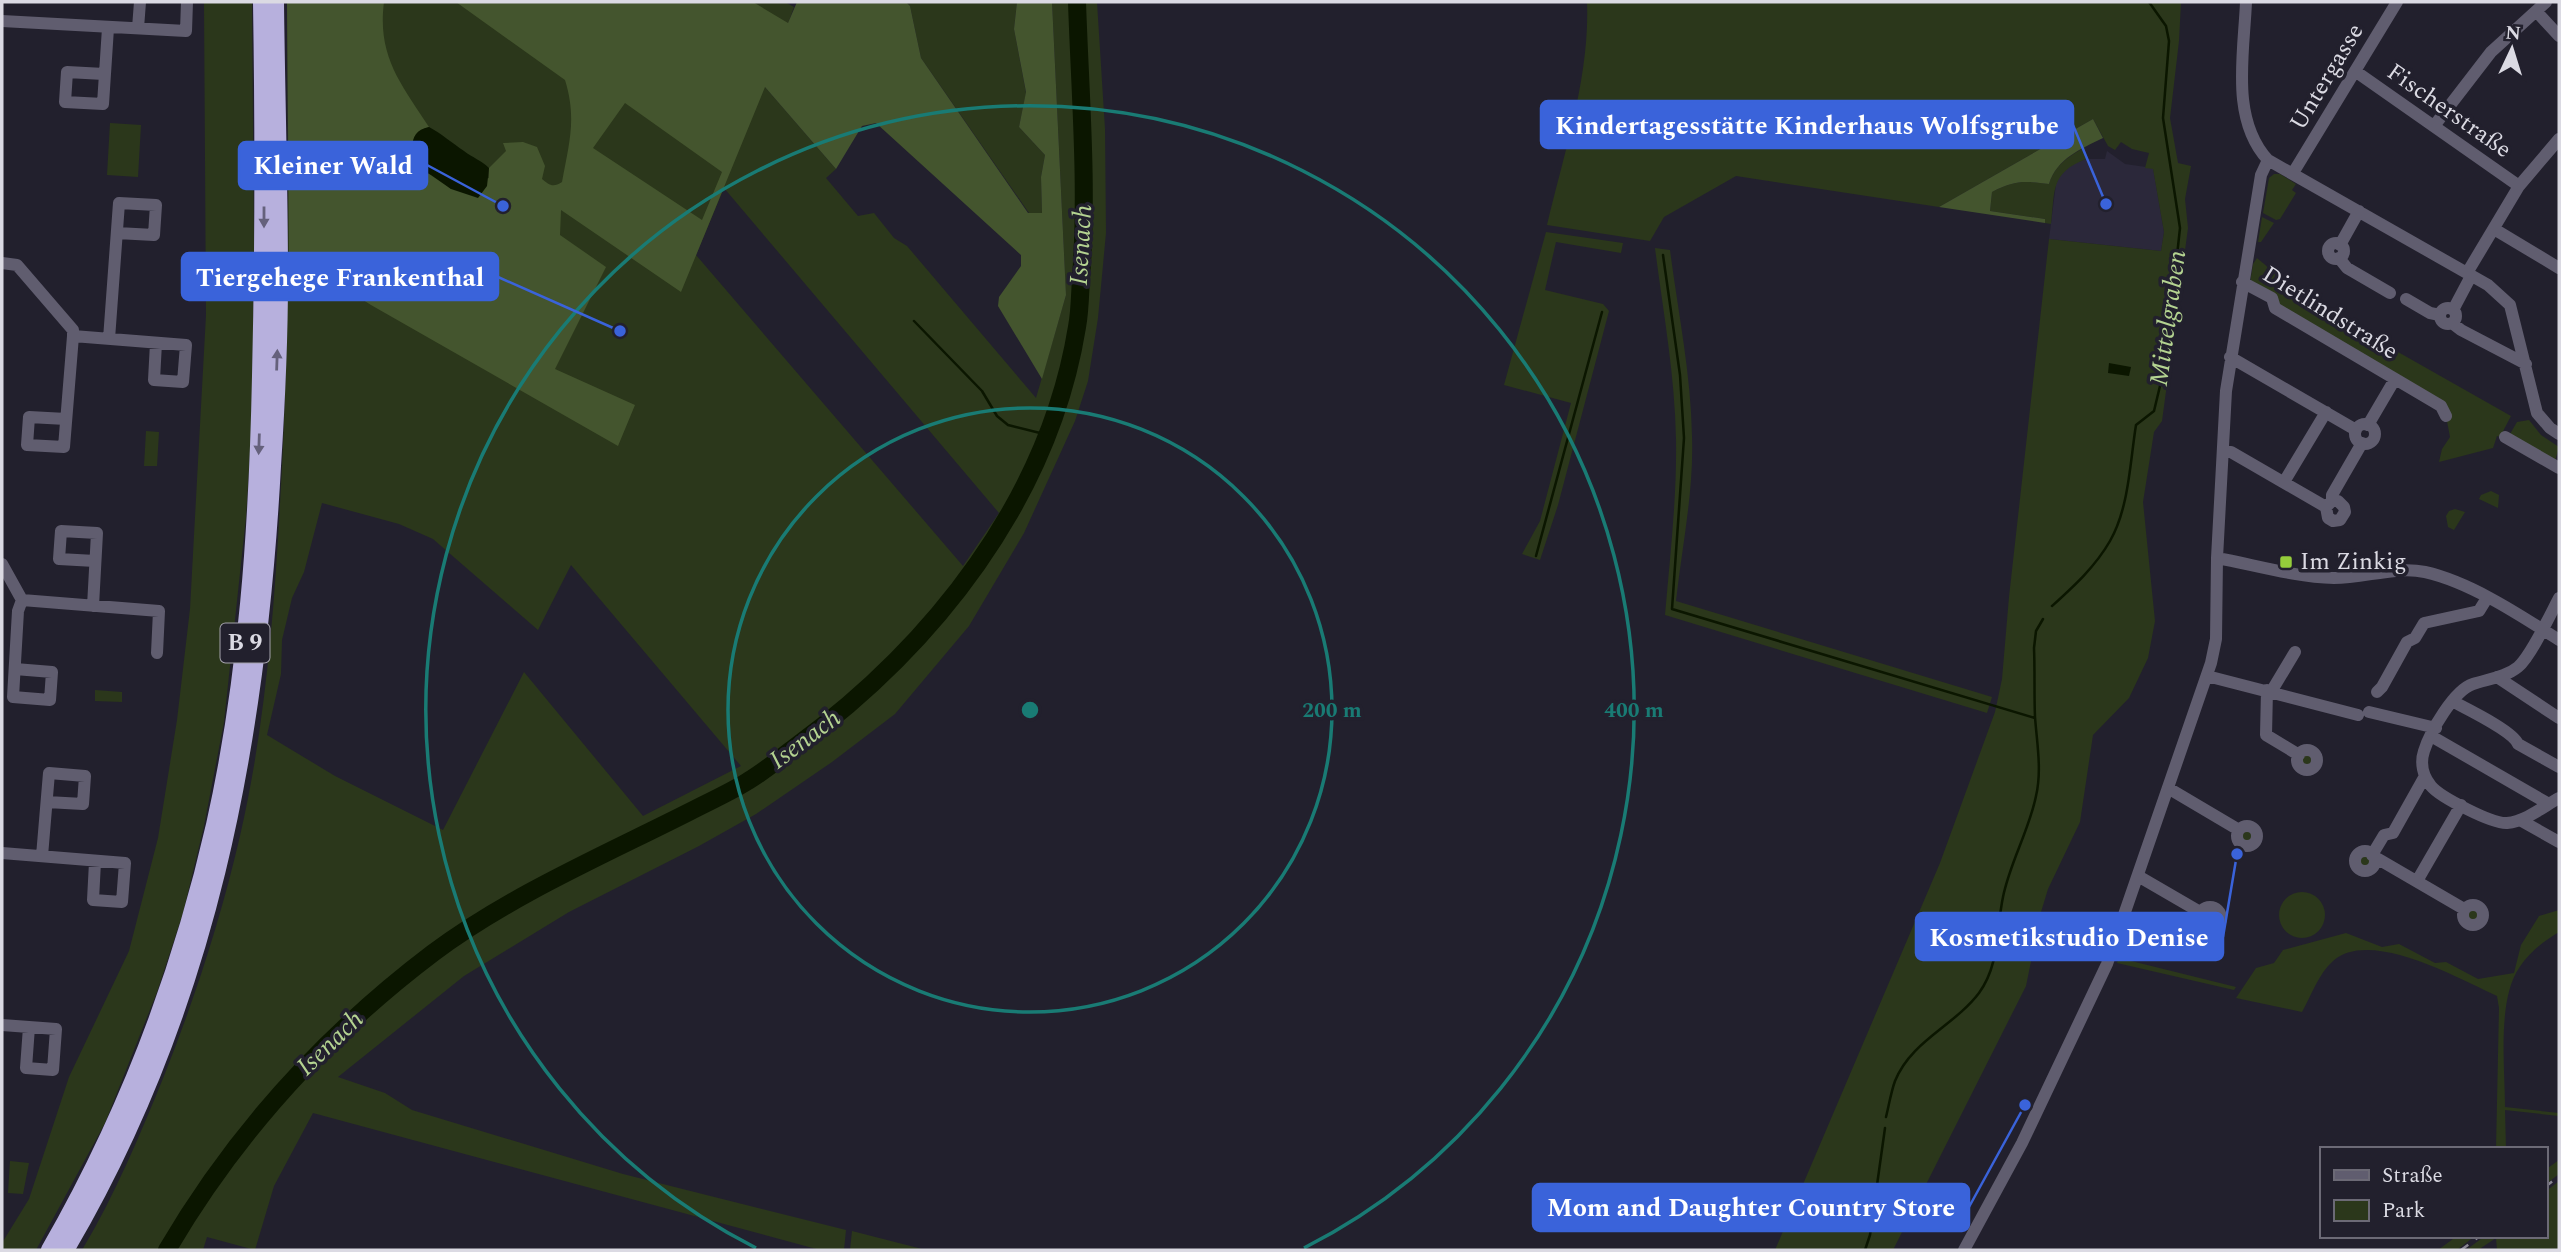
<svg xmlns="http://www.w3.org/2000/svg" width="2561" height="1252" font-family="Spectral,serif">
  <style>
    .built { fill: #2b283a }
    .green { fill: #2b371b; fill-rule: evenodd }
    .forest { fill: #44552e; fill-rule: evenodd }
    .water { fill: #0b1600 }
    .lines { fill: none; stroke-linecap: round; stroke-linejoin: round }
    .stream { stroke: #0b1600; stroke-width: 2.5 }
    .river { stroke: #0b1600; stroke-width: 18 }
    .minor { stroke: #605d6f; stroke-width: 12 }
    .highway { stroke: #b7b0dd; stroke-width: 18 }
    .rail { stroke: #898792; stroke-width: 2.5; stroke-dasharray: 9 9; stroke-linecap: butt }
    .oneway { fill: #65617c }
    .ring { fill: none; stroke: #197b74; stroke-width: 3.5 }
    .poi-dot { fill: #95cc3b; stroke: #22202d; stroke-width: 2.5 }
    .labels { text-anchor: middle; dominant-baseline: central; stroke-width: 7; stroke-linejoin: round; paint-order: stroke }
    .shield { fill: #22202d; stroke: #a4a2ac; stroke-width: 2 }
    .shield-label { font-size: 23px; font-weight: bold; fill: #dbdae3 }
    .street-label { font-size: 24px; fill: #dbdae3; stroke: #22202d }
    .poi-label { font-size: 24px; fill: #dbdae3; stroke: #22202d; text-anchor: start }
    .water-label { font-size: 26px; font-style: italic; fill: #b4d391; stroke: #22202d }
    .centre { fill: #197b74; stroke: #22202d; stroke-width: 3.5 }
    .ring-label { font-size: 21px; text-anchor: middle; font-weight: bold; fill: #197b74; stroke: #22202d; stroke-width: 7; stroke-linejoin: round; paint-order: stroke }
    .leader { fill: none; stroke: #3a63da; stroke-width: 2.5 }
    .callout-dot { fill: #3a63da; stroke: #22202d; stroke-width: 2.5 }
    .callout { fill: #3a63da; stroke: #3a63da; stroke-width: 2.5 }
    .callout-label { font-size: 26px; text-anchor: middle; font-weight: bold; fill: #fff }
  </style>
  <rect width="100%" height="100%" fill="#22202d"/>
  <path class="built" d="M2107 151 2125 164 2153 168 2164 232 2161 251 2049 239 2056 184 2061 173 2070 165 2086 159H2105Z"/>
  <path class="green" d="M204 2H252L254 254 252 422 246 517 224 722 204 826 183 913 157 992 105 1123 36 1250H2V1243L29 1199 69 1077 129 951 158 838 177 720 190 609 206 315Z
    M287 2H785L794 7 765 87 836 169 826 178 858 216 874 213 894 238 907 246 1036 398 1066 295 1052 2H1097L1105 129 1106 233 1098 318 1088 381 1075 421 1024 533 969 626 895 714 832 762 756 814 699 846 569 912 464 976 338 1077 385 1093 412 1110 623 1174 846 1230 844 1250H820L313 1113 274 1186 255 1250 207 1237 203 1250H82C115 1195 140 1135 164 1076 195 998 221 918 240 836 265 727 274 615 280 504 290 337 288 169 287 2ZM724 188 999 513 963 566 696 255ZM322 503 399 524 433 539 538 630 571 565 741 766 643 816 524 672 443 830 335 776 267 735 281 674 282 640 292 598 304 572Z
    M906 2H1017L1014 29 1026 93 1019 127 1045 155 1041 177 1042 213H1029L921 58 910 6Z
    M1587 2H2181L2179 41 2170 118 2178 163 2191 166 2185 199 2188 228 2162 421 2154 432 2143 502 2155 621 2148 658 2129 698 2093 735 2080 822 2048 889 2041 912 2026 986 1893 1250H1775L1940 863 1995 712 2002 679 2009 597 2049 239 2161 251 2164 232 2153 169 2145 168 2149 153 2132 149 2121 142 2115 150 2108 146 2093 119 1939 207 1736 176 1664 217 1650 241 1547 225C1564 153 1590 76 1587 2Z
    M110 123 141 125 138 177 107 175Z
    M2085 147 2086 159C2050 173 2055 191 2051 224L2045 223V219L1990 211 1992 192C2015 180 2024 181 2049 184 2055 165 2068 157 2085 147Z
    M2274 174H2280L2296 184 2292 190 2296 193 2280 219 2276 220 2263 213 2269 178Z
    M2262 217 2274 223 2261 242H2258Z
    M1546 232 1623 243 1621 253 1556 242 1545 290 1603 304 1609 311 1558 505 1540 560 1522 554 1540 521 1571 403 1504 385Z
    M1655 248 1670 250C1678 312 1691 374 1692 436 1694 491 1682 546 1676 601L1992 697 1987 713 1665 615C1670 556 1677 498 1676 439 1675 375 1663 311 1655 248Z
    M2257 258 2308 301 2511 416 2500 437 2497 436 2493 448 2439 462 2442 449 2450 437 2446 416 2450 411 2277 307 2250 283 2253 264Z
    M2529 420 2541 435 2559 447 2555 461 2510 434 2517 422Z
    M146 431 159 432 157 466H144Z
    M2491 491 2499 495 2498 508 2479 499 2481 495Z
    M2455 509 2465 512 2454 530 2448 527 2446 516 2449 511Z
    M95 690 122 692V702L95 701Z
    M2297 760a10 10 0 1 1 20 0a10 10 0 1 1-20 0Z
    M2237 836a10 10 0 1 1 20 0a10 10 0 1 1-20 0Z
    M2355 861a9 9 0 1 1 18 0a9 9 0 1 1-18 0Z
    M2279 915a23 23 0 1 1 46 0a23 23 0 1 1-46 0Z
    M2463 915a10 10 0 1 1 20 0a10 10 0 1 1-20 0Z
    M2199 918a11 11 0 1 1 22 0a11 11 0 1 1-22 0Z
    M2559 910V932C2544 941 2529 952 2519 968 2497 1001 2505 1067 2505 1107L2559 1113V1116L2505 1110 2506 1149H2496L2499 1008 2497 996C2459 979 2370 928 2333 961 2319 973 2311 996 2302 1012L2236 998 2256 968 2274 963 2283 950 2346 933 2382 947 2399 944 2435 963 2446 962 2478 979 2514 973 2521 945 2539 916Z
    M2119 958 2236 987 2234 990 2117 963Z
    M2559 1160V1174L2545 1185V1170Z
    M10 1161 29 1163 23 1194 8 1193Z
    M2559 1181V1250H2497L2496 1238 2478 1250H2466L2485 1236H2545V1192Z
    M852 1231 926 1250H850Z
    M2457 1236H2475L2457 1250H2438Z"/>
  <path class="forest" d="M287 2H384C377 56 401 84 429 127 408 132 408 158 423 171 427 174 434 175 438 178 443 181 447 186 451 189L489 178V168L506 151 503 143 523 142 537 147 545 166 542 179C549 185 553 188 562 182 569 143 577 119 565 80L456 2H753L788 23 797 2H906L910 6 921 58 1028 213H1042L1041 177 1045 155 1019 127 1026 92 1014 29 1017 2H1052L1066 295 1042 379 998 306 999 297 1021 266V255L876 123 862 126 836 169 765 87 681 292 561 210 560 235 606 267 555 369 635 405 618 446 371 305 289 253ZM625 103 722 172 702 220 593 148Z
    M2093 119 2103 138C2081 149 2057 158 2049 184 2024 181 2015 180 1992 192L1990 211 2045 219V223L1939 207Z"/>
  <path class="water" d="M429 127C442 134 452 143 464 151 473 158 481 160 489 168L487 186 478 198 451 189 415 164C411 147 409 131 429 127Z
    M2109 363 2131 367 2129 376 2108 373Z"/>
  <g class="lines">
    <path class="stream" d="M1663 255 1680 375 1684 438 1672 609 2035 718
      M914 321 982 391 997 416 1008 425 1048 435
      M1536 556 1602 312
      M2052 606C2074 586 2095 567 2110 541 2129 508 2130 462 2136 425L2154 411 2165 365 2180 228 2163 118 2169 41 2166 26 2149 2
      M1886 1117C1889 1105 1891 1092 1895 1081 1911 1041 1954 1026 1979 993 2000 964 1996 930 2003 897 2010 862 2029 831 2036 796 2042 770 2037 744 2035 717 2034 694 2035 671 2034 648L2036 631 2043 619
      M1865 1250 1870 1235 1885 1128"/>
    <path class="river" d="M167 1250C235 1134 326 1034 433 953 509 896 604 855 689 812 708 802 729 793 748 781 765 771 780 758 795 747 933 646 1049 500 1077 327 1080 311 1080 294 1081 277 1088 186 1080 93 1077 2"/>
    <path class="minor" d="M2246 2C2244 53 2230 119 2268 160L2488 285 2510 305 2537 413 2550 428 2559 434
      M2536 11 2559 36
      M2 21 186 31 187 2
      M138 28 140 2
      M2355 71 2519 186
      M104 74 67 72 65 102 103 104 108 28
      M2434 126 2491 52 2546 2
      M2293 173 2397 2
      M2494 229 2559 268
      M2328 251a8 8 0 1 1 16 0a8 8 0 1 1-16 0Z
      M2340 245 2359 211
      M2339 258 2347 268 2390 293
      M2 263 17 265 73 330V336L186 345 183 382 154 380 156 343
      M2467 273 2519 186 2559 139
      M2242 282 2272 298 2275 308 2441 406 2446 416
      M2406 299 2430 313 2440 315
      M2440 316a8 8 0 1 1 16 0a8 8 0 1 1-16 0Z
      M2453 310 2471 276
      M2452 323 2461 330 2526 364
      M109 339 119 203 156 205 154 235 117 233
      M2230 357 2356 430
      M66 419 29 417 27 445 64 447 73 336
      M2355 434a10 10 0 1 1 20 0a10 10 0 1 1-20 0Z
      M2368 425 2395 379
      M2505 437 2559 468
      M2223 452H2231L2326 507
      M2284 482 2326 412
      M2332 501H2338L2344 507 2345 512 2340 520 2333 521 2328 518 2326 507 2332 501V495L2362 443
      M2217 558C2255 565 2295 577 2334 578 2365 578 2395 566 2425 572 2470 582 2520 615 2559 640
      M2 564 22 600 159 611 157 653
      M2559 598C2550 615 2531 656 2518 667 2506 677 2488 679 2473 684 2454 690 2430 732 2424 751 2420 763 2423 776 2431 786 2440 797 2492 824 2507 823 2526 821 2543 807 2559 798
      M93 606 97 533 61 531 59 559 95 561
      M15 669 52 672 50 700 13 697 18 611 22 600
      M2207 676 2358 715
      M2497 677 2559 718
      M2267 690 2266 735 2299 755
      M2271 692 2295 652
      M2377 692 2382 687 2407 642 2415 638 2424 623 2479 611 2487 598
      M2452 701C2467 709 2513 731 2518 744L2559 767
      M2369 712 2436 728
      M2431 736 2549 804
      M2297 760a10 10 0 1 1 20 0a10 10 0 1 1-20 0Z
      M2168 788 2239 830
      M2520 820 2559 842
      M2237 836a10 10 0 1 1 20 0a10 10 0 1 1-20 0Z
      M2355 861a10 10 0 1 1 20 0a10 10 0 1 1-20 0Z
      M2 853 125 863 122 902 93 900 95 862
      M2372 855 2384 835 2393 833 2425 776
      M42 856 49 773 85 776 83 804 47 802
      M2373 856 2464 909
      M2138 876 2200 912
      M2417 881 2461 805
      M2463 915a10 10 0 1 1 20 0a10 10 0 1 1-20 0Z
      M2199 918a11 11 0 1 1 22 0a11 11 0 1 1-22 0Z
      M2 1025 56 1029 53 1070 26 1068 29 1027
      M1964 1250 2022 1143 2107 964 2211 663 2216 639 2217 558 2226 391 2261 175 2268 160"/>
    <path class="highway" d="M50 1250C126 1118 181 974 215 825 248 678 258 526 261 376 264 251 264 127 262 2
      M65 1250C208 1008 257 743 272 466 276 404 279 341 279 279 279 187 276 94 275 2"/>
    <path class="rail" d="M2545 1187 2559 1176
      M2461 1250 2480 1236"/>
  </g>
  <defs><path id="oneway-solid" d="M-6-.8H1V-3.2L6.5 0L1 3.2V.8H-6Z" transform="scale(1.75)"/></defs>
  <g class="oneway">
    <use href="#oneway-solid" transform="translate(264 217) rotate(90)"/>
    <use href="#oneway-solid" transform="translate(277 360) rotate(-88)"/>
    <use href="#oneway-solid" transform="translate(259 444) rotate(92)"/>
  </g>
  <g class="ring">
    <circle cx="1030" cy="710" r="302"/>
    <path d="M756 1248A604 604 0 1 1 1304 1248"/>
  </g>
  <rect class="poi-dot" x="2279" y="555" width="14" height="14" rx="3.5"/>
  <g class="labels">
    <rect class="shield" x="220.5" y="623.5" width="49" height="39" rx="5"/>
    <g class="shield-label">
      <text x="245" y="643">B 9</text>
    </g>
    <g class="street-label">
      <text transform="translate(2327 77) rotate(-59)">Untergasse</text>
      <text transform="translate(2449 111) rotate(35)">Fischerstraße</text>
      <text transform="translate(2330 313) rotate(32)">Dietlindstraße</text>
    </g>
    <g class="poi-label">
      <text x="2300" y="562">Im Zinkig</text>
    </g>
    <g class="water-label">
      <text transform="translate(1081 245) rotate(-87)">Isenach</text>
      <text transform="translate(2168 318) rotate(-82)">Mittelgraben</text>
      <text transform="translate(805 739) rotate(-37)">Isenach</text>
      <text transform="translate(330 1043) rotate(-44)">Isenach</text>
    </g>
  </g>
  <circle cx="1030" cy="710" r="10" class="centre"/>
  <g class="ring-label">
    <text x="1332" y="717">200 m</text>
    <text x="1634" y="717">400 m</text>
  </g>
  <path class="leader" d="M2106 204L2073 125M503 206L427 165M620 331L498 277M2237 854L2223 937M2025 1105L1969 1207"/>
  <g class="callout-dot">
    <circle cx="2106" cy="204" r="7"/>
    <circle cx="503" cy="206" r="7"/>
    <circle cx="620" cy="331" r="7"/>
    <circle cx="2237" cy="854" r="7"/>
    <circle cx="2025" cy="1105" r="7"/>
  </g>
  <g class="callout">
    <rect x="1541" y="101" width="532" height="47" rx="7"/>
    <rect x="239" y="142" width="188" height="47" rx="7"/>
    <rect x="182" y="253" width="316" height="47" rx="7"/>
    <rect x="1916" y="913" width="307" height="47" rx="7"/>
    <rect x="1533" y="1184" width="436" height="47" rx="7"/>
  </g>
  <g class="callout-label">
    <text x="1807" y="134">Kindertagesstätte Kinderhaus Wolfsgrube</text>
    <text x="333" y="174">Kleiner Wald</text>
    <text x="340" y="286">Tiergehege Frankenthal</text>
    <text x="2069" y="946">Kosmetikstudio Denise</text>
    <text x="1751" y="1216">Mom and Daughter Country Store</text>
  </g>
  <rect width="2561" height="1252" fill="none" stroke="#dbdae3" stroke-width="7"/>
  <rect x="2320" y="1147" width="228" height="91" fill="#22202d" stroke="#6c6a76" stroke-width="2"/>
  <rect x="2334" y="1170" width="35" height="10" fill="#605d6f" stroke="#6c6a76" stroke-width="2"/>
  <text x="2382" y="1182" font-size="21" fill="#dbdae3">Straße</text>
  <rect x="2334" y="1200" width="35" height="21" fill="#2b371b" stroke="#6c6a76" stroke-width="2"/>
  <text x="2382" y="1217" font-size="21" fill="#dbdae3">Park</text>
  <g transform="translate(2512 49) rotate(4)" stroke="#22202d" stroke-width="5" paint-order="stroke">
  <path d="M0-5L12 26L0 18L-12 26Z" fill="#dbdae3"/>
  <text y="-10" font-size="19" font-weight="bold" text-anchor="middle" fill="#dbdae3">N</text>
  </g>
</svg>
